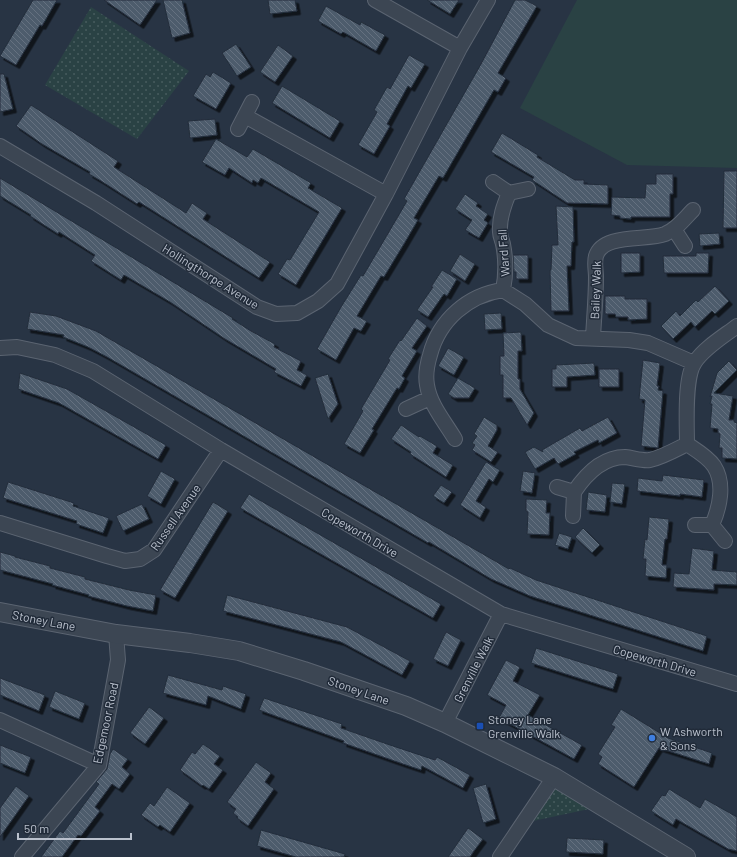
<svg xmlns="http://www.w3.org/2000/svg" width="737" height="857" font-family="Barlow,sans-serif">
  <style>
    .grass { fill: url(#grass-dots) }
    .park { fill: #2a4244 }
    .building { fill: url(#building-back-hatch); stroke: #232d3b; filter: url(#shadow) }
    .lines { fill: none; stroke-linecap: round; stroke-linejoin: round }
    .minor-casing { stroke: #5b6471; stroke-width: 16 }
    .tertiary-casing { stroke: #5b6471; stroke-width: 20 }
    .minor { stroke: #3c4653; stroke-width: 14 }
    .tertiary { stroke: #3c4653; stroke-width: 18 }
    .transit-dot { fill: #1a4fb4; stroke: #212b39; stroke-width: 1.5 }
    .shop-dot { fill: #3f7fe0; stroke: #212b39; stroke-width: 1.5 }
    .labels { text-anchor: middle; dominant-baseline: central; stroke-width: 3; stroke-linejoin: round; paint-order: stroke }
    .street-label { font-size: 12px; fill: #bac1cd; stroke: #212b39 }
    .poi-label { font-size: 12px; fill: #bac1cd; stroke: #212b39; text-anchor: start }
  </style>
  <defs>
    <pattern id="grass-dots" width="8" height="8" patternUnits="userSpaceOnUse"><rect width="8" height="8" fill="#2a4244"/><path d="M2 2h.1M6 6h.1" fill="none" stroke="#475c5e" stroke-width="1.8" stroke-linecap="round"/></pattern>
    <pattern id="building-back-hatch" width="6" height="6" patternUnits="userSpaceOnUse"><rect width="6" height="6" fill="#4e5b6c"/><path d="M-1 5l2 2M0 0l6 6M5-1l2 2" fill="none" stroke="#657180"/></pattern>
    <filter id="shadow"><feDropShadow dx="3.5" dy="3.5" stdDeviation="0" flood-color="#0009"/></filter>
  </defs>
  <rect width="100%" height="100%" fill="#283444"/>
  <path class="grass" d="M91 7 189 71 137 139 45 85Z
    M554 777 603 806 524 823Z"/>
  <path class="park" d="M577 0H737V168L627 165 520 108Z"/>
  <path class="building" d="M33 0H57L42 26 40 25 16 65 0 56Z
    M104 0H157L140 25Z
    M163 0H182L190 33 172 38Z
    M268 0H295L297 11 270 14Z
    M427 0H459L450 14Z
    M515 0H525L537 6 498 73 506 78 498 92 494 90 443 178 439 176 414 218 418 220 404 244 384 277 381 276 357 316 367 321 361 331 354 328 336 360 317 349 341 307 361 275 363 276 407 201 404 199 481 64Z
    M326 6 360 25 361 22 385 35 376 51 343 32 341 34 318 21Z
    M236 44 251 67 237 76 222 53Z
    M278 45 293 56 275 82 260 72Z
    M409 55 425 64 411 88 408 86 387 124 390 126 374 154 358 145 377 112 374 110 387 87 390 89Z
    M213 72 231 83 216 109 193 96 206 74 210 77Z
    M0 74H4L13 109 0 112Z
    M282 86 340 121 330 138 272 103Z
    M31 105 118 161 114 167 186 213 192 203 207 213 203 219 270 262 259 278 139 202 137 204 101 181 89 174 90 172 42 144 16 126Z
    M215 119 217 135 190 138 188 121Z
    M502 133 538 155 537 157 575 180H584V184L608 185V204L567 203 532 180 534 177 491 152Z
    M216 139 247 157 253 149 311 183 308 188 342 208 296 285 278 274 287 259 290 260 319 212 261 178 258 183 253 180 252 183 229 168 225 175 202 162Z
    M724 171H737V228H723Z
    M656 174H673V194H670V217H631V219L620 218V216L611 215 612 197 645 198 646 184H656Z
    M0 178 233 318 232 319 251 331 275 344 274 347 301 361 297 370 307 375 301 386 274 372 276 369 225 339 170 302 124 275 121 280 91 261 95 255 59 232 58 234 30 216 31 215 0 196Z
    M465 194 478 203 476 206 488 214 484 220 488 223 479 238 465 230 472 220 455 209Z
    M556 206 573 207 574 242H572L571 266H567L569 311H551L550 270H551L552 245H558Z
    M719 233 720 244 700 246 699 234Z
    M621 253H640V272L621 273Z
    M696 253H709L708 273H664L663 256H696Z
    M460 254 475 264 465 281 450 271Z
    M513 255H528V279H516V272H514Z
    M442 270 457 279 447 296 444 294 428 317 417 310 433 287H431Z
    M715 286 729 301 715 314 712 311 695 327 691 322 673 339 661 326 676 311 680 316 696 300 698 302Z
    M605 296H625V299H647V319L628 320V317H616L615 314H605Z
    M30 312 56 316 96 331 509 569 510 568 536 580 707 636 703 651 530 596 491 579 429 542 428 543 335 489 107 357 88 347 63 337 64 335 27 329Z
    M501 313 502 329 485 330 484 314Z
    M417 318 427 326 412 348 417 351 402 376 405 378 399 389 397 388 372 429 374 430 360 453 344 444 363 411 361 409 390 360 388 359 400 340 401 341Z
    M521 332 522 351H518V379H520V389L534 413 527 425 511 398H503V375H500V356H504L503 333Z
    M448 348 464 357 454 375 438 366Z
    M643 360 660 363 657 386H659L658 390 663 391 658 448 641 446 645 400 639 399Z
    M729 361 737 370 714 393 733 396 729 420H734V422L737 423V459L722 458V448H719L720 434 718 433V429L710 428 712 404H710L712 396 710 397 717 373Z
    M594 363 595 375 567 377V387H552V369H556V365Z
    M599 369H619V387H599Z
    M20 373 67 389 166 445 158 459 59 403 18 389Z
    M328 374 338 404 328 419 315 378Z
    M458 378 475 388 469 398H454L448 394Z
    M484 417 497 425V430L488 446 498 452 491 462 472 450 475 445 472 443 477 436 474 434Z
    M608 417 617 433 599 443 598 440 574 452 576 454 558 464 554 458 535 469 525 452 534 447 543 452 542 450 580 428 582 431Z
    M401 425 419 437 420 436 437 446 433 453 453 465 446 477 410 454 411 452 391 439Z
    M486 462 500 470 493 482 489 479 476 501 486 507 480 518 460 505Z
    M161 471 175 479 161 504 147 496Z
    M523 471 535 473 532 493 520 491Z
    M663 475 704 480 702 497 680 494V496L637 491 638 478 662 481Z
    M8 482 74 503 73 506 109 518 103 533 76 524 77 521 3 498Z
    M612 483 625 484 622 504 610 502Z
    M441 485 452 492 444 503 433 496Z
    M588 492 607 495 605 512 586 510Z
    M249 494 441 604 433 618 240 508Z
    M526 499 547 500 546 513H550L549 535 527 534 528 512 526 511Z
    M213 502 228 511 175 598 160 590Z
    M142 504 149 519 123 531 116 516Z
    M649 517 669 519 667 539H665L662 565H667L666 578 645 576 646 559H643L645 539 647 540Z
    M583 528 600 545 592 553 575 537Z
    M559 533 572 537 568 549 555 545Z
    M692 548 714 551 712 570 737 572V585L714 584V590L673 587 674 573 689 574Z
    M0 552 15 556V557L50 566V568L85 577V579L129 590 156 595 153 611 127 606 88 596 89 595 52 585 53 584 0 570Z
    M227 595 347 627 410 661 402 675 341 642 223 611Z
    M446 632 461 640 448 666 433 659Z
    M536 648 618 674 613 689 531 663Z
    M506 660 520 667 513 681 540 695 528 715 582 745 574 759 499 718 506 705 487 695Z
    M168 675 222 690 223 686 246 694 241 709 208 696 206 705 163 693Z
    M0 678 45 695 39 711 0 695Z
    M55 691 85 703 79 719 49 707Z
    M264 698 342 724 341 728 390 745 435 760 437 757 470 775 463 788 422 766 421 770 403 764 343 743 344 741 259 710Z
    M149 707 164 718 145 744 130 733Z
    M621 709 668 738 712 753 709 764 659 748 634 787 598 764 602 757 598 754 615 727 611 725Z
    M203 744 220 756 214 764 223 770 209 789 203 785 202 786 180 770 192 752 195 754Z
    M0 745 31 757 25 773 0 763Z
    M113 749 128 759 122 767 130 774 119 789 112 784 95 807 100 811 81 836 78 835 62 857H41L60 831 63 833 99 784 96 782 107 769 110 754Z
    M256 762 271 773 265 782 274 789 248 826 237 818 238 817 233 813 236 809 227 802Z
    M486 784 496 819 483 823 473 788Z
    M16 786 29 796 0 837V808Z
    M167 787 190 803 170 832 160 825 158 827 141 815 150 803 154 806Z
    M669 789 700 808 705 799 737 817V851L728 849 676 819 673 825 651 811 662 795 665 796Z
    M468 828 483 839 474 851 470 857H448Z
    M261 830 345 854 344 857H296L257 846Z
    M567 838 604 840 603 854 566 852Z"/>
  <g class="lines">
    <g class="minor-casing">
      <path id="minor" d="M375 0 460 48
        M245 116 386 194
        M238 129 252 102
        M0 146 96 203 257 307 276 314 297 313 318 301 337 284 386 194 460 48 488 0
        M493 182 509 193 528 189
        M674 229 685 246
        M503 290C506 275 506 259 503 244 502 240 500 236 500 232 499 218 504 205 509 193
        M593 338C594 318 596 297 596 277 596 270 594 263 596 256 603 233 647 241 665 234 677 229 684 219 693 210
        M0 348 17 347 55 355 93 371 221 450 501 614 737 684
        M406 409 430 398
        M455 439C445 422 430 405 427 385 425 374 427 365 430 355 439 320 468 295 503 290L525 304 548 325 576 338 629 340 648 343 694 363
        M687 444C687 425 684 377 695 362 704 348 724 336 737 326
        M687 444C696 450 708 457 714 466 725 483 720 507 712 525
        M557 487 574 492 573 516
        M574 492C586 474 602 457 625 457 634 458 642 461 650 460 663 457 675 450 687 444
        M0 523 107 556 125 561 140 559 154 550 221 450
        M695 525H712L725 541
        M0 720 99 765
        M445 723 501 614
        M22 857 99 765 118 660 116 634
        M500 857 554 777"/>
    </g>
    <g class="tertiary-casing">
      <path id="tertiary" d="M0 612 116 634 190 643 239 651 304 671 406 706 445 723 554 777 686 857"/>
    </g>
    <use href="#minor" class="minor"/>
    <use href="#tertiary" class="tertiary"/>
  </g>
  <rect class="transit-dot" x="476" y="722" width="8" height="8" rx="2"/>
  <circle class="shop-dot" cx="652" cy="738" r="4"/>
  <g class="labels">
    <g class="street-label">
      <text transform="translate(503 253) rotate(-94)">Ward Fall</text>
      <text transform="translate(211 276) rotate(32)">Hollingthorpe Avenue</text>
      <text transform="translate(595 290) rotate(-88)">Bailey Walk</text>
      <text transform="translate(175 517) rotate(-55)">Russell Avenue</text>
      <text transform="translate(360 532) rotate(30)">Copeworth Drive</text>
      <text transform="translate(44 620) rotate(11)">Stoney Lane</text>
      <text transform="translate(655 660) rotate(16)">Copeworth Drive</text>
      <text transform="translate(473 669) rotate(-63)">Grenville Walk</text>
      <text transform="translate(359 690) rotate(19)">Stoney Lane</text>
      <text transform="translate(105 723) rotate(-78)">Edgemoor Road</text>
    </g>
    <g class="poi-label">
      <text x="488" y="719">Stoney Lane<tspan x="488" dy="14">Grenville Walk</tspan></text>
      <text x="660" y="731">W Ashworth<tspan x="660" dy="14">&amp; Sons</tspan></text>
    </g>
  </g>
  <path d="M18 833v6h113v-6" fill="none" stroke="#bac1cd" stroke-width="2"/>
  <text x="24" y="833" font-size="12" fill="#bac1cd" stroke="#212b39" stroke-width="3" paint-order="stroke">50 m</text>
</svg>
